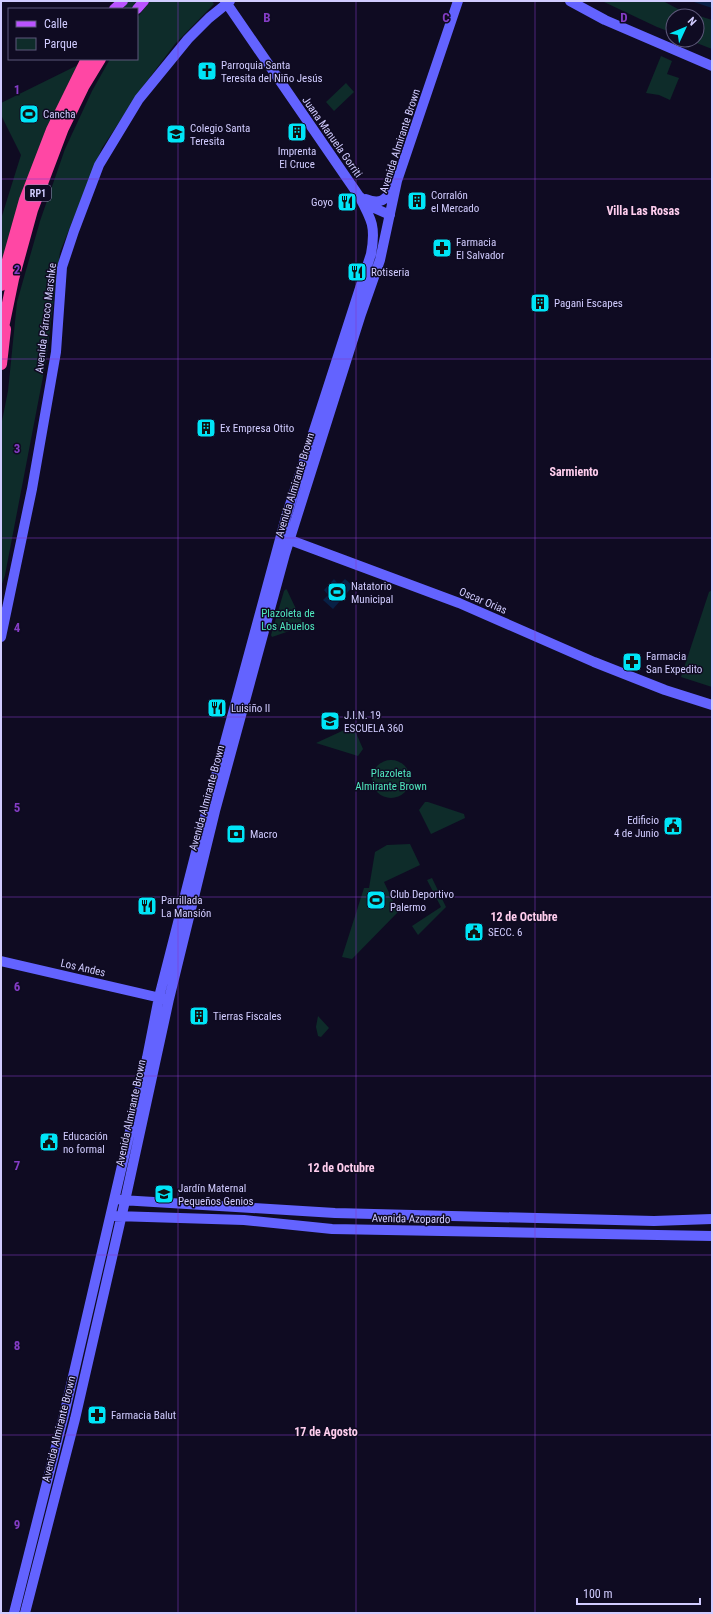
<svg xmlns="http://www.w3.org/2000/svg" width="713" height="1614" font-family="'Roboto Condensed',sans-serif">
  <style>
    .green { fill: #0e2c2a }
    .water { fill: #082045 }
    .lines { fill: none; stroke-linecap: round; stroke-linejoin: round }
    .secondary { stroke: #6363ff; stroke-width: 10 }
    .primary { stroke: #ba53ff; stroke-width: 10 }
    .highway { stroke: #ff47a4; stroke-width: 12 }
    .grid { fill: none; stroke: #843cc5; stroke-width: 1; stroke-opacity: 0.55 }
    .labels { text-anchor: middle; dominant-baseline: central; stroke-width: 3; stroke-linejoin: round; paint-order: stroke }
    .shield { fill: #0f0b22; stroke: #9792bd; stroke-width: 1 }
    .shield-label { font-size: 10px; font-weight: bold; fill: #d1ccff }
    .poi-label { font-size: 11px; fill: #d1ccff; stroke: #0f0b22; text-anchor: start }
    .street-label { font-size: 11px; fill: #d1ccff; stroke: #0f0b22 }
    .park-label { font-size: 11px; fill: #50e8be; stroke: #0f0b22 }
    .neighbourhood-label { font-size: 12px; font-weight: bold; fill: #ffceee; stroke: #0f0b22 }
    .grid-label { font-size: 13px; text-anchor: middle; font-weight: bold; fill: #843cc5; stroke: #0f0b22; stroke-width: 3; stroke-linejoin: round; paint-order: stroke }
  </style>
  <rect width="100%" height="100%" fill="#0f0b22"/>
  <path class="green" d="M130 1H141L134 9H125L124 4Z
    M150 1H212L214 4 175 44 144 85 102 148 60 252 46 361 5 575 1 587V426L8 391 17 302 40 221 65 149 92 91 110 59H137V18Z
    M602 1H663L678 9 712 20V49L689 40H697V16H673V33L657 27Z
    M661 56 672 61 667 74 679 78 670 100 659 95 646 93Z
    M82 59 1 267V219L21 155 1 115V103L76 66Z
    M346 83 354 92 334 111 326 102Z
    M286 589 287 590 304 626 272 637 271 635 284 591Z
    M712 590V687L681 677 709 592Z
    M353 726 363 749 358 756 316 743Z
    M372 779a19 19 0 1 1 38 0a19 19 0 1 1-38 0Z
    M425 802H428L464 814 465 818 431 834 419 810Z
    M410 844 420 865 384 882 398 912 352 959 342 957 364 888H369L375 852 387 845Z
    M432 878 446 907 418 935 412 926 441 907 427 880Z
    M318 1016 329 1028 321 1037 318 1036 316 1027Z"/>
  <path class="water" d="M691 1H712V8Z
    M334 579 339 585 345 579 353 586 333 609 323 600 328 595 324 590Z"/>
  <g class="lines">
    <path class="secondary" d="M225 1 359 196 372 207 390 215
      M570 1 605 20 712 66
      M366 199C380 205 386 200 393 188
      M286 536 290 540 459 603 594 662 665 690 712 705
      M1 637 32 489 56 352 62 267 74 231 99 165 139 99 188 39 209 18 230 1
      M1 961 165 999
      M121 1200 335 1213 654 1221 712 1219
      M115 1216 244 1220 332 1229 712 1236
      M14 1613 65 1411 147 1058 159 997 207 809 286 517 371 254C376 227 372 220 359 196
      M25 1613 75 1419 125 1201 169 999 215 811 285 554 361 314 380 260 397 181 458 1"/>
    <path class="primary" d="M114 9 123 1
      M137 9 144 1"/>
    <path class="highway" d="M1 285 25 200 52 130 87 59
      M1 337 13 279 32 210 63 128 83 87 100 59
      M1 364 5 329"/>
  </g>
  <path class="grid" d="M178 1V1613M356 1V1613M535 1V1613M1 179H712M1 359H712M1 538H712M1 717H712M1 897H712M1 1076H712M1 1255H712M1 1435H712"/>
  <defs>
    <g id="church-square" transform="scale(1)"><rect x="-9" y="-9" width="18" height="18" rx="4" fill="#00e5f7" stroke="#0f0b22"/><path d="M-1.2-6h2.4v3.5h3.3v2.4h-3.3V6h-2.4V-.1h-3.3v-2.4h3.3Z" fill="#111"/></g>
    <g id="stadium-square" transform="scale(1)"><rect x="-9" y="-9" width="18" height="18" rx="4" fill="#00e5f7" stroke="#0f0b22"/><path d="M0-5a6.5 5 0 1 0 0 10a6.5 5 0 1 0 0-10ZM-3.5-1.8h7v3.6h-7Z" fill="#111"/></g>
    <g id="building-square" transform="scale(1)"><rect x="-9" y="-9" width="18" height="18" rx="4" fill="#00e5f7" stroke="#0f0b22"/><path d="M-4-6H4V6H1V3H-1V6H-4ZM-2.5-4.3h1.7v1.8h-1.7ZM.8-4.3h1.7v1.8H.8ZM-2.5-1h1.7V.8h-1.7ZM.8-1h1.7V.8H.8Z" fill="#111"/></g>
    <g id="school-square" transform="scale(1)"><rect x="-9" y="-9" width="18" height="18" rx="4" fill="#00e5f7" stroke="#0f0b22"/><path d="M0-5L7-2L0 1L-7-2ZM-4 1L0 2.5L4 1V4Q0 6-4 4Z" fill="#111"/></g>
    <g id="restaurant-square" transform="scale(1)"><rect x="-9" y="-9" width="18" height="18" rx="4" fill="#00e5f7" stroke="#0f0b22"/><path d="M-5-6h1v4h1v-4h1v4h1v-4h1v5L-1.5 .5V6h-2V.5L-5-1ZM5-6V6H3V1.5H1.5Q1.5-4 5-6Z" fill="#111"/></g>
    <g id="pharmacy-square" transform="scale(1)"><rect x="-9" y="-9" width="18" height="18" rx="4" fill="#00e5f7" stroke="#0f0b22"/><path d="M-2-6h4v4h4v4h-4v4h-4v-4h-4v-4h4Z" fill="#111"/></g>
    <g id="civic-square" transform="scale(1)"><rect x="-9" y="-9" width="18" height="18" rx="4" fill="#00e5f7" stroke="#0f0b22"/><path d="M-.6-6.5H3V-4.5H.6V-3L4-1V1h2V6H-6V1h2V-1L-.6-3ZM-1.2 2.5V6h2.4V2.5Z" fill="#111"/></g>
    <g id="bank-square" transform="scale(1)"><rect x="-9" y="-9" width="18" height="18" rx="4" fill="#00e5f7" stroke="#0f0b22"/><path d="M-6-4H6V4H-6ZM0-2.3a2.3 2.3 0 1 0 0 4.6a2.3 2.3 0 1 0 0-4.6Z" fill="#111"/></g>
  </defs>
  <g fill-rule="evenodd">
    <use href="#church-square" x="207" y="71"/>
    <use href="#stadium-square" x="29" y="114"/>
    <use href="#building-square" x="297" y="132"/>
    <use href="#school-square" x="176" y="134"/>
    <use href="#building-square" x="417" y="201"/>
    <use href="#restaurant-square" x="347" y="202"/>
    <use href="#pharmacy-square" x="442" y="248"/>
    <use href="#restaurant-square" x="357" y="272"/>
    <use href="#building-square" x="540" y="303"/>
    <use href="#building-square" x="206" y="428"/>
    <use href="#stadium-square" x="337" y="592"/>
    <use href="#pharmacy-square" x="632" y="662"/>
    <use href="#restaurant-square" x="217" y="708"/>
    <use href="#school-square" x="330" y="721"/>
    <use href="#civic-square" x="673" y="826"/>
    <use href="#bank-square" x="236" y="834"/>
    <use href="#stadium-square" x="376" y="900"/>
    <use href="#restaurant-square" x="147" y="906"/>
    <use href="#civic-square" x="474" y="932"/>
    <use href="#building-square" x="199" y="1016"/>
    <use href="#civic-square" x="49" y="1142"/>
    <use href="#school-square" x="164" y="1194"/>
    <use href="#pharmacy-square" x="97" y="1415"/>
  </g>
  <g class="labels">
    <rect class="shield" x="25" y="185" width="26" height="16" rx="3"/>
    <g class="shield-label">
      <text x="38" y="193">RP1</text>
    </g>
    <g class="poi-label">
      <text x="221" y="65">Parroquia Santa<tspan x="221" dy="13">Teresita del Niño Jesús</tspan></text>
      <text x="43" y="114">Cancha</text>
      <text x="190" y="128">Colegio Santa<tspan x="190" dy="13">Teresita</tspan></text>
      <text x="297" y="151" text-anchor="middle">Imprenta<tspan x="297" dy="13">El Cruce</tspan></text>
      <text x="431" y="195">Corralón<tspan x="431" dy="13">el Mercado</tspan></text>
      <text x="333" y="202" text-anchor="end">Goyo</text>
      <text x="456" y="242">Farmacia<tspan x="456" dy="13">El Salvador</tspan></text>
      <text x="371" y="272">Rotiseria</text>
      <text x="554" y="303">Pagani Escapes</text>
      <text x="220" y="428">Ex Empresa Otito</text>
      <text x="351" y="586">Natatorio<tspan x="351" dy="13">Municipal</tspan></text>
      <text x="646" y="656">Farmacia<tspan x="646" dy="13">San Expedito</tspan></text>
      <text x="231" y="708">Luisiño II</text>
      <text x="344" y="715">J.I.N. 19<tspan x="344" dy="13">ESCUELA 360</tspan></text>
      <text x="659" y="820" text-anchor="end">Edificio<tspan x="659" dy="13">4 de Junio</tspan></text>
      <text x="250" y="834">Macro</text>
      <text x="390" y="894">Club Deportivo<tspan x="390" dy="13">Palermo</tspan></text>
      <text x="161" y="900">Parrillada<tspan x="161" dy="13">La Mansión</tspan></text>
      <text x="488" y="932">SECC. 6</text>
      <text x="213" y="1016">Tierras Fiscales</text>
      <text x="63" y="1136">Educación<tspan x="63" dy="13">no formal</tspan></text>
      <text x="178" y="1188">Jardín Maternal<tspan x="178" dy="13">Pequeños Genios</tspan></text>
      <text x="111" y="1415">Farmacia Balut</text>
    </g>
    <g class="street-label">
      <text transform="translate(332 137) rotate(55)">Juana Manuela Gorriti</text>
      <text transform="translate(400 141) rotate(-72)">Avenida Almirante Brown</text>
      <text transform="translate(46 318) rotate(-83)">Avenida Párroco Marshke</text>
      <text transform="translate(295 485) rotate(-73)">Avenida Almirante Brown</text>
      <text transform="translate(483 601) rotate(23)">Oscar Orias</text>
      <text transform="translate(207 798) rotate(-75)">Avenida Almirante Brown</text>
      <text transform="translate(83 968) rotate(13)">Los Andes</text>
      <text transform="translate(131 1113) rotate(-78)">Avenida Almirante Brown</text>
      <text transform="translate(411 1219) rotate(1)">Avenida Azopardo</text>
      <text transform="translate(59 1429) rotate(-76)">Avenida Almirante Brown</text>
    </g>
    <g class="park-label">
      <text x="288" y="613">Plazoleta de<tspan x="288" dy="13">Los Abuelos</tspan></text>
      <text x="391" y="773">Plazoleta<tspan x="391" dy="13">Almirante Brown</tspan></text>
    </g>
    <g class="neighbourhood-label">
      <text x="643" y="211">Villa Las Rosas</text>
      <text x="574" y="472">Sarmiento</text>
      <text x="524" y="917">12 de Octubre</text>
      <text x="341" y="1168">12 de Octubre</text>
      <text x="326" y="1432">17 de Agosto</text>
    </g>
  </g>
  <g class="grid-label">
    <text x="267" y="22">B</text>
    <text x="446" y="22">C</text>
    <text x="624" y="22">D</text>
    <text x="17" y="94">1</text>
    <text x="17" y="274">2</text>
    <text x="17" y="453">3</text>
    <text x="17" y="632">4</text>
    <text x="17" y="812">5</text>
    <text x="17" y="991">6</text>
    <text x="17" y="1170">7</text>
    <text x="17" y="1350">8</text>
    <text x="17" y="1529">9</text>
  </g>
  <rect width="713" height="1614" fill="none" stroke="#d1ccff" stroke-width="4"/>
  <rect x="8" y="8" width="130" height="52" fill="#0f0b22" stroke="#5d587a"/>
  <rect x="16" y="21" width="20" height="6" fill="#ba53ff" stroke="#5d587a"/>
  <text x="44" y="28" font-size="12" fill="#d1ccff">Calle</text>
  <rect x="16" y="38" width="20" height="12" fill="#0e2c2a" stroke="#5d587a"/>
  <text x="44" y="48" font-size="12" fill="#d1ccff">Parque</text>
  <g transform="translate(685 28) rotate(46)"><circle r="19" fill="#0f0b22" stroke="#5d587a"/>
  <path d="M0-3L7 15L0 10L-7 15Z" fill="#00e5f7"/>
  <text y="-6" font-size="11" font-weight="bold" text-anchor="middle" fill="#d1ccff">N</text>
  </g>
  <path d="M577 1598v6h123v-6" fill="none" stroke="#d1ccff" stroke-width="2"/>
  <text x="583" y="1598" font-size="12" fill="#d1ccff" stroke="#0f0b22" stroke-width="3" paint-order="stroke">100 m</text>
</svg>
